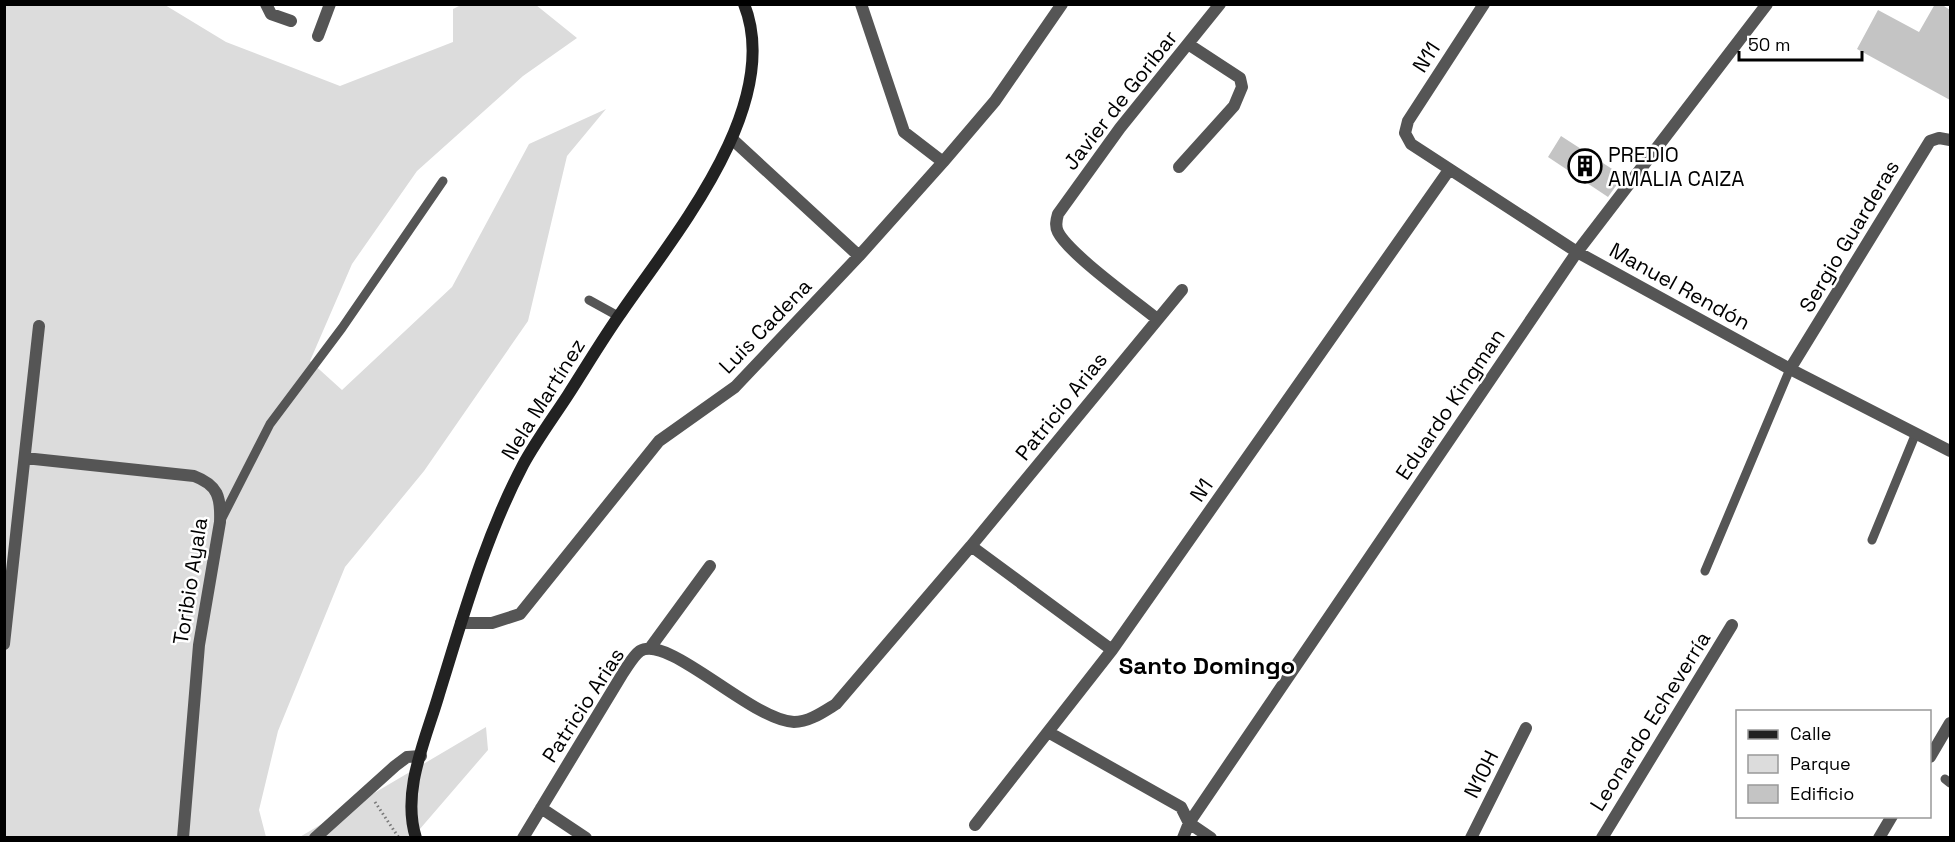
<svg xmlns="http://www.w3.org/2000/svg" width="1955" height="842" font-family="'Space Grotesk',sans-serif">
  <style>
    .green { fill: #dcdcdc }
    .building { fill: #c4c4c4 }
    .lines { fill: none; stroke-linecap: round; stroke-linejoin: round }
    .path { stroke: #777; stroke-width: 3; stroke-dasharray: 1.5 3; stroke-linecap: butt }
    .lane { stroke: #555; stroke-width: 9 }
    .street { stroke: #555; stroke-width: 12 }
    .secondary { stroke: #222; stroke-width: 12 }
    .labels { text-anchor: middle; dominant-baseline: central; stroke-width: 5; stroke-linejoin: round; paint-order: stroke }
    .street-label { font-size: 21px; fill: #000; stroke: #fff }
    .poi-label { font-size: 21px; fill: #000; stroke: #fff; text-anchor: start }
    .quarter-label { font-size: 24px; font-weight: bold; fill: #000; stroke: #fff }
  </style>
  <rect width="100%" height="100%" fill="#fff"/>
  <path class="green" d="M5 5H165L226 42 340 86 453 42V9L461 5H536L577 38 523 76 417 171 352 264 310 361 342 390 452 287 529 144 606 109 567 156 528 321 424 471 345 567 278 731 259 810 266 837 5 838Z
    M486 727 488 750 413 837 298 838Z"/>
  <path class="building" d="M1935 4H1941L1950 10V100L1857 49 1878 10 1919 32Z
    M1561 136 1623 176 1608 197 1548 157Z"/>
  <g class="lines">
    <path class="path" d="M375 802 399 838"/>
    <path class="lane" d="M589 300 618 316
      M221 520 270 424 342 328 443 181
      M1872 540 1916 433
      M1705 571 1790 369
      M1945 779 1950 783"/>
    <path class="street" d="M266 4 271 14 291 21
      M861 4 904 132 943 162
      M1484 4 1408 121 1405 133 1411 144 1577 252 1790 369 1950 451
      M318 36 330 4
      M732 139 859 256
      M1179 167 1234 106 1242 87 1240 78 1188 44
      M1157 319C1135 301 1069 254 1058 232 1055 226 1056 221 1058 214L1120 128 1220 4
      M1790 369 1930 141 1939 138 1950 140
      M25 458 194 476C218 485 221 497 220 522L199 645 183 838
      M971 546 1182 290
      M461 623H492L520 614 659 441 735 387 859 256 943 162 995 101 1062 4
      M4 644 39 326
      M650 648 710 566
      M1048 732 1181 807 1189 823 1211 838
      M1930 757 1950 723
      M541 808 586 838
      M975 825 1112 650 1449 170
      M315 838 395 766 407 757 421 756
      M523 838 623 673C628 666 633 656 640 651 669 634 751 720 794 722 809 722 823 712 836 704L971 546 1112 650
      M1183 838 1189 823 1577 252 1767 4
      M1471 838 1526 728
      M1602 838 1732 625
      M1879 838 1892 816"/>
    <path class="secondary" d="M416 838C401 791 426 739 439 694 463 617 485 537 523 465 536 441 553 418 568 395 586 367 603 338 623 310 676 233 784 104 744 4"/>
  </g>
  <defs>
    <g id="building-ring" transform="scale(1.725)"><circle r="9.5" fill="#fff" stroke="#000" stroke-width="1.5"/><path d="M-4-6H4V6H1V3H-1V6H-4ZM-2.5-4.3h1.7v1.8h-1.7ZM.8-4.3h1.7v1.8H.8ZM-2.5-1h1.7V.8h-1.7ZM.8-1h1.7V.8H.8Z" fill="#000"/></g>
  </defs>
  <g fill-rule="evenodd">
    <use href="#building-ring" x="1585" y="166"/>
  </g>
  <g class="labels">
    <g class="street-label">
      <text transform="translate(1426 57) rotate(-57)">N11</text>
      <text transform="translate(1120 100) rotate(-52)">Javier de Goribar</text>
      <text transform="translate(1849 236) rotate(-59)">Sergio Guarderas</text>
      <text transform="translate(1680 286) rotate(29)">Manuel Rendón</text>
      <text transform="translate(765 326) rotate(-46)">Luis Cadena</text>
      <text transform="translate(543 399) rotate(-58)">Nela Martínez</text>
      <text transform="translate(1450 404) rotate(-56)">Eduardo Kingman</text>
      <text transform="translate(1061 406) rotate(-51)">Patricio Arias</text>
      <text transform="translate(1201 490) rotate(-55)">N1</text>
      <text transform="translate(190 581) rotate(-81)">Toribio Ayala</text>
      <text transform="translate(583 705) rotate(-57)">Patricio Arias</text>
      <text transform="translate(1650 721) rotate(-58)">Leonardo Echeverría</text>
      <text transform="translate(1481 774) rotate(-63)">N10H</text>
    </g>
    <g class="poi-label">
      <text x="1608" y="154">PREDIO<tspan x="1608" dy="24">AMALIA CAIZA</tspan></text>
    </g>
    <g class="quarter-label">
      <text x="1207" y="665">Santo Domingo</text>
    </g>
  </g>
  <rect width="1955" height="842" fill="none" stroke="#000000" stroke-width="12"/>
  <rect x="1736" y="710" width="195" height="108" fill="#ffffff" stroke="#999999" stroke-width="1.5"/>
  <rect x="1748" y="730" width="30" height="9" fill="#222222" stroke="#999999" stroke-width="1.5"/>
  <text x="1790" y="740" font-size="18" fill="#000000">Calle</text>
  <rect x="1748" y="755" width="30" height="18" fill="#dcdcdc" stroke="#999999" stroke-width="1.5"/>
  <text x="1790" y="770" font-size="18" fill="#000000">Parque</text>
  <rect x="1748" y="785" width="30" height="18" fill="#c4c4c4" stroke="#999999" stroke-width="1.5"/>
  <text x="1790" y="800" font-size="18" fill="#000000">Edificio</text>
  <path d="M1739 51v9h123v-9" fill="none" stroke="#000000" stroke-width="3"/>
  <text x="1748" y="51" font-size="18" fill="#000000" stroke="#ffffff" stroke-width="4.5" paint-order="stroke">50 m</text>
</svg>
